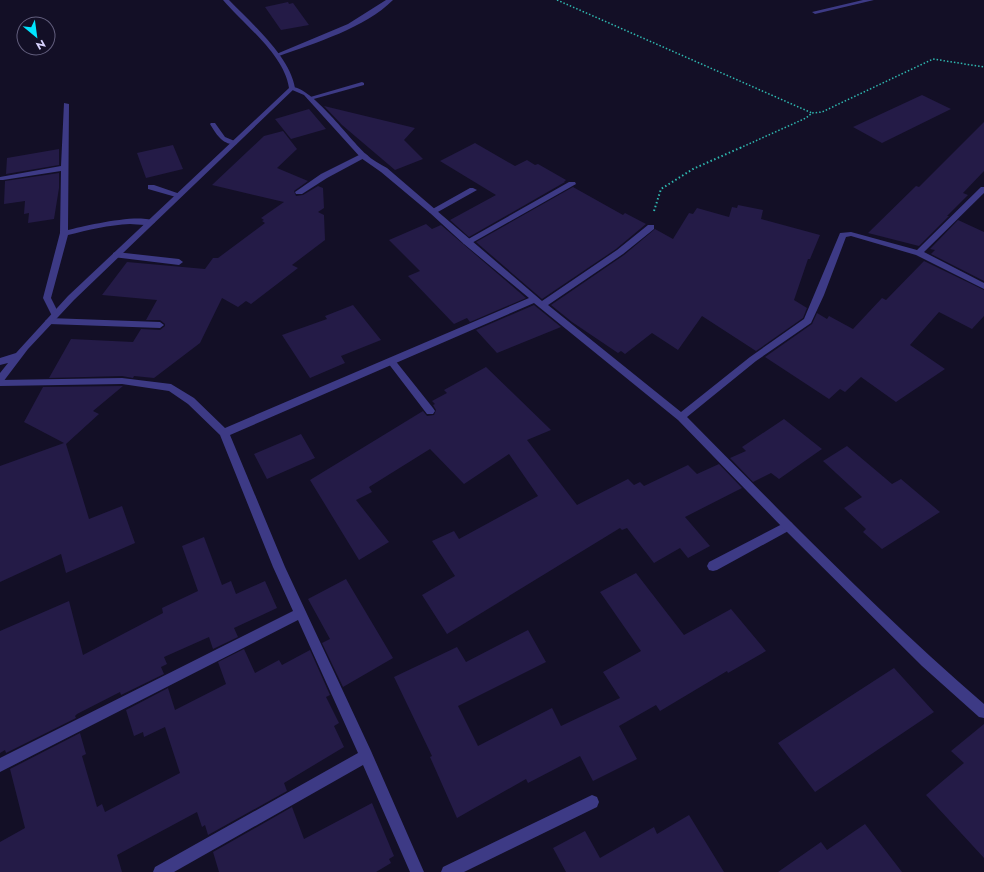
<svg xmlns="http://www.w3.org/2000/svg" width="984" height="872" font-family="Jost,sans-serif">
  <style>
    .building { fill: #241b47 }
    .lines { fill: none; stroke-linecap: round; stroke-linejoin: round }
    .path-far1 { stroke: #2fb8b0; stroke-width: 1.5; stroke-dasharray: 1.5 2; stroke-linecap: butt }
    .path { stroke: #2fb8b0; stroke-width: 2; stroke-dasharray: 1.5 2.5; stroke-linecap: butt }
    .service { fill: #3d3a85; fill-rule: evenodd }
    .minor { fill: #3d3a85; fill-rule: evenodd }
    .tertiary { fill: #3d3a85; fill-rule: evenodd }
  </style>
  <rect width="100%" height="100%" fill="#130f26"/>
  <path class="building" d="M288 2 289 4 293 3 309 25 281 30 265 7Z
    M922 95 951 109 882 143 853 127Z
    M324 106 415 128 404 140 423 159 395 170 342 125Z
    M309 109 326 129 291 139 275 119Z
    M984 122V171L963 193 968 195 947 216H949L919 246 868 233 916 186 919 187Z
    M283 131 297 149 277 168 308 181 294 191 296 196 303 195 318 186 323 188 324 208 318 212 324 215 325 240 292 265 298 268 251 304 246 301 238 307 222 298 200 343 154 378 134 376 133 378 122 376 49 378 71 339 133 342 141 329 160 330 165 326V324L160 320H146L157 300 102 295 127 262 205 269 213 258H218L265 223 262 221 264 220 261 218 284 202 212 185 264 136Z
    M475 143 515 166 527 160 535 165 538 164 566 180 564 182H565L469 237 450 220 496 195 440 161Z
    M173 145 183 169 146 178 137 153Z
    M59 149V165L6 174 7 158Z
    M59 173V188L54 219 28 223 29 213 24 214 25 201 4 204 5 181Z
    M573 187 623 215 625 213 646 224 616 249 542 299 476 242Z
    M738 205 763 210 761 219 820 235 810 259H808L794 300 807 308 803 318 756 351 702 316 678 350 652 333 625 354 621 351 618 353 572 322 551 305 624 255 655 229 673 239 689 213 693 214 697 208 729 217 732 207 737 208Z
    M958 220 984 232V281L931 254 935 250 930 249Z
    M426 224 432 229 441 225 526 298 470 322 467 318 454 324 408 276 420 271 389 240Z
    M924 261 984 290V316L972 329 939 312 910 345 945 369 896 402 861 377 845 392 840 389 829 399 765 357 812 324 817 313 827 319 829 316 853 329 882 298 886 300Z
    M353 305 381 340 341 356 345 363 310 378 282 335 327 319 325 316Z
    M534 305 561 327 497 353 476 330Z
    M486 367 551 430 527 440 577 505 628 479 634 485 640 482 644 486 688 465 697 474 719 464 742 488 685 517 710 546 688 558 680 548 654 563 627 528 622 530 620 528 447 634 422 595 455 576 432 541 454 531 459 539 538 496 509 454 464 484 430 449 369 487 372 492 356 500 389 542 359 560 310 480 423 411 427 416 434 415 436 410 433 405 435 404 432 401 447 393 444 390Z
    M123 386 93 411 99 414 66 444 89 519 122 506 135 543 66 573 61 554 0 582V466L64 443 24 422 43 387Z
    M784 419 822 449 779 479 771 473 753 482 730 458 746 451 742 447Z
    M301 434 315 458 267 479 254 454Z
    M847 446 892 484 901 479 940 512 882 549 863 532 866 529 844 508 862 497 823 461Z
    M204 537 222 585 231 581 236 594 265 581 277 608 234 628 238 637 213 649 209 637 164 657 167 664 161 667 164 674 121 695 120 692 77 714 75 716 76 718 6 753 5 750 0 753V631L69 601 83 655 163 613 162 608 198 591 182 546Z
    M636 573 684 635 731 609 766 651 728 673 727 671 660 711 656 705 619 726 637 759 593 781 580 756 528 783 526 779 457 818 430 757 432 756 394 677 457 647 466 662 528 630 546 662 458 706 478 746 552 708 561 726 620 698 603 672 641 651 600 592Z
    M346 579 393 658 343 687 322 643 330 639 308 599Z
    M244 649 255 673 279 660 282 665 310 650 330 695 326 697 339 723 334 726 344 747 284 783 287 791 208 835 205 825 202 827 197 812 117 855 122 872H0V842L25 828 10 769 80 733 86 754 82 756 97 807 102 804 105 812 180 773 165 727 144 737 143 732 134 736 126 710 168 688 175 710 226 684 218 662Z
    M894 668 934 712 815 792 778 743Z
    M984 724V858L926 795 964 763 951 751Z
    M372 803 394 856 389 859 391 863 376 872H219L213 852 292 807 304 839Z
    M689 815 724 872H566L553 848 585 831 600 858 654 827 657 834Z
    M865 824 902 872H778L821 842 827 850Z"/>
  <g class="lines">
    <path class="path-far1" d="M557 0 812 113
      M740 148 806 118 812 113 822 112 933 59 984 67"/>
    <path class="path" d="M654 211 661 189 693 169 742 147"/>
    <path class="service" d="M863 0H874L815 14 812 12Z
      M362 82 364 83V85L310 100 307 98Z
      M64 103 69 104 68 230C84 226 143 212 155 222 150 227 138 224 130 224 109 225 88 230 68 235L51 298 59 314 55 317 52 316 43 298 60 233 61 171 3 180H0V177L61 166Z
      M211 123H215L225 137 237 142V144C223 146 216 134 210 124Z
      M361 154H364L368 156 327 178 302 194H296L295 192 321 174Z
      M569 182H575L576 184 470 244H464L463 242Z
      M148 185H154L183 195 179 197H176L148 189Z
      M470 188H473L477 190 436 213H430L429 211Z
      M116 252 179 259 183 262 179 265 113 257V253Z
      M49 318 160 322 164 325 160 328 49 324 45 321Z
      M391 358 394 359 433 408 435 411 433 414H427L388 363 386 361Z
      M788 521 792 523 793 526 792 529 717 570 713 571 709 570 707 566 709 562Z
      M592 795 597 797 599 802 597 807 464 872H441L443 867Z"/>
    <path class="minor" d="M386 0H393C365 28 315 43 279 56L274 55 348 24Z
      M290 87C310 84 350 140 366 154 372 160 380 164 387 168L542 301 617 250 648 225H654V229L623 254 548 305 681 412 750 357 804 319 840 233 851 232 917 250 981 187H984V193L924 252 984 283V289L916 255 851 236 846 237 824 295 811 323 756 361 687 417C784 515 880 614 984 704V718L979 717 922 666 784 529 678 420 534 303 230 435 285 567 371 751 424 872H410L363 765 174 872H153L155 867 358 753 298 620 0 772V758L293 611 273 567 220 435 188 404 169 391 122 384 0 386V380L122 378 171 384 194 398 225 428 529 298 464 244 430 213 381 172 361 158 304 95 290 89Z"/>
    <path class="tertiary" d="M223 0H229C251 23 290 56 295 88L74 300 28 349 3 382 0 383V373L8 363 0 365V358L16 353 68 296 289 88C284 54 244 25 223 0Z"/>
  </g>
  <g transform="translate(36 36) rotate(151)"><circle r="19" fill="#130f26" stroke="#625e7d"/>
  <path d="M0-3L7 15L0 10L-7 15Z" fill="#00e5ff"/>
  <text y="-6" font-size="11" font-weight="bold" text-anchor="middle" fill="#d9d4ff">N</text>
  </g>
</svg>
